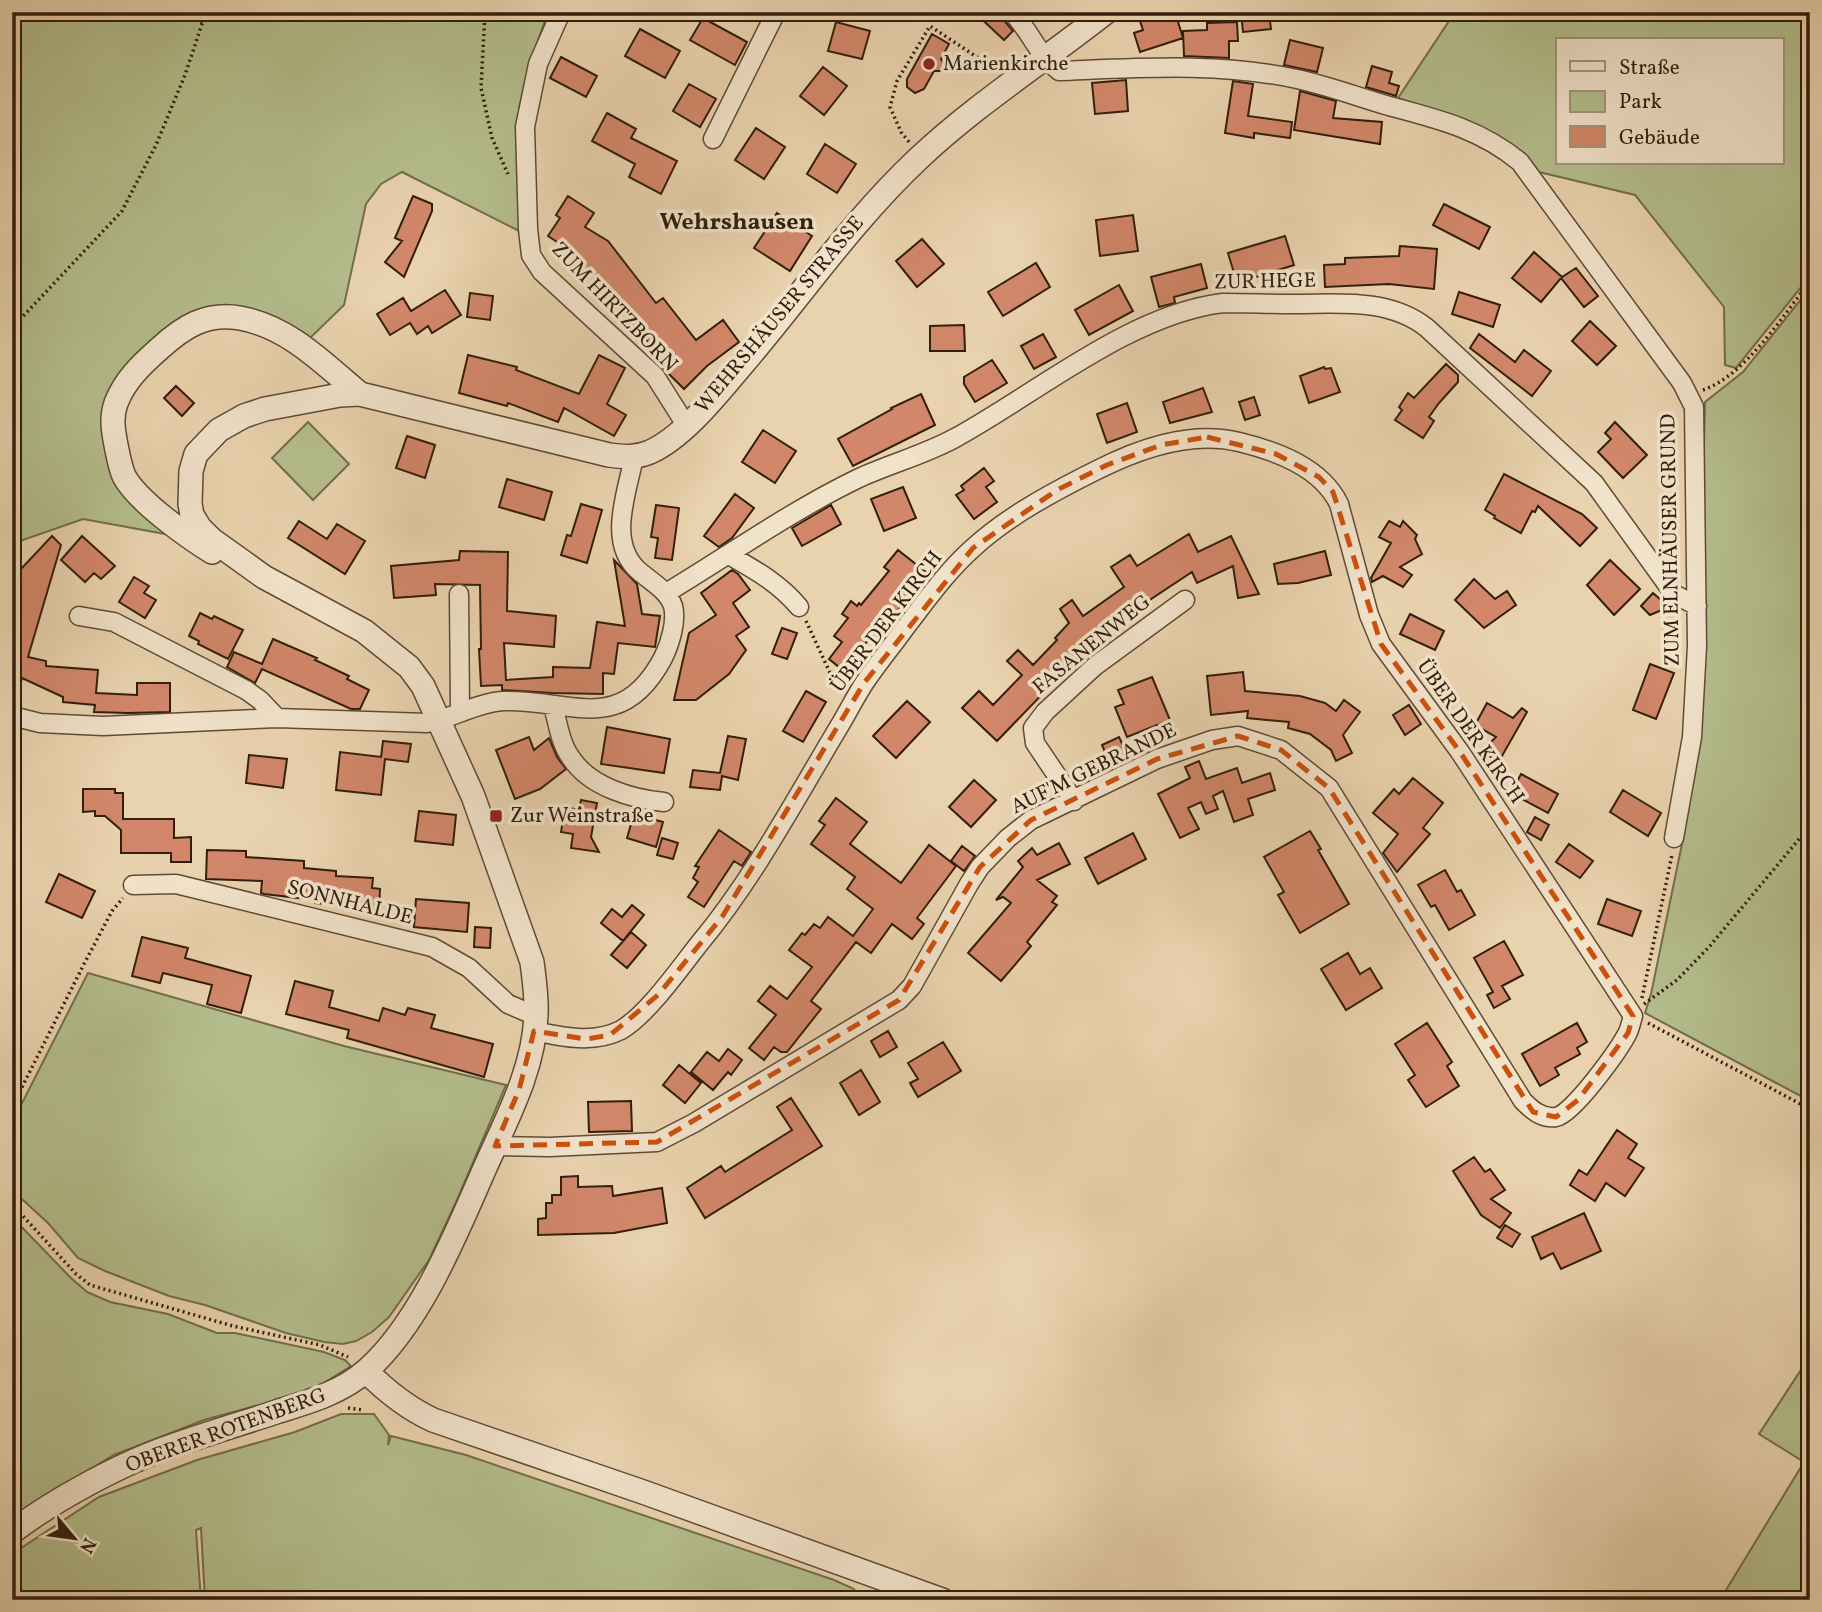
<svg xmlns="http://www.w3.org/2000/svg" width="1822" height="1612" font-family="Vollkorn,serif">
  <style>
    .green { fill: #b4bd8c; stroke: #726e4c; stroke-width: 2; fill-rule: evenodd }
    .building { fill: #d2876a; stroke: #311e0b; stroke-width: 2 }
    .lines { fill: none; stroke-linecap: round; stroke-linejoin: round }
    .minor-casing { stroke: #5f4b34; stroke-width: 21 }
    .tertiary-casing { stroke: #5f4b34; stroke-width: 26 }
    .path { stroke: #311e0b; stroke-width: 3.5; stroke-dasharray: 2 3.5; stroke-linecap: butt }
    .minor { stroke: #f1e2ca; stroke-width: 18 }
    .tertiary { stroke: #f1e2ca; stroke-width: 23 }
    .marked { fill: none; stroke: #cd500c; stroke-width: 5; stroke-dasharray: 14 9; stroke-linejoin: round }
    .poi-dot { fill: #8f2418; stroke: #f1e2ca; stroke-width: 2.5 }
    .labels { text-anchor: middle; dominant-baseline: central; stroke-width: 7; stroke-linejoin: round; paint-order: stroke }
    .poi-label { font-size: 21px; fill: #311e0b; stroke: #f1e2ca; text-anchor: start }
    .street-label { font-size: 21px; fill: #311e0b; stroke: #f1e2ca }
    .quarter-label { font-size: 24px; font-weight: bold; fill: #311e0b; stroke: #f1e2ca }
  </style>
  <rect width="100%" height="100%" fill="#e9d2ae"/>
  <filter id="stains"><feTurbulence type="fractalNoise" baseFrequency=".00286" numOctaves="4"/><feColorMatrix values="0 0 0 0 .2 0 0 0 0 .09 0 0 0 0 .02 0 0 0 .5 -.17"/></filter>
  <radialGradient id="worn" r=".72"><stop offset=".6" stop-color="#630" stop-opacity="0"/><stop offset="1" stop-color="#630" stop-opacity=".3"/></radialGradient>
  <path class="green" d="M12 12H548L534 52 519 108V231L402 172 381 184 366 204 344 305 307 341 288 328 174 323 104 428 171 535 83 519 20 541 12 571Z
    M1455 12H1810V276L1736 368 1725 365 1724 307 1635 195 1535 171 1517 148 1464 119 1398 98ZM1558 40H1782V163H1558Z
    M1810 288V1101L1645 1013 1651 994 1683 839 1700 604 1705 402 1743 372Z
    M308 422 349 464 313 500 272 458Z
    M88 973 344 1046 506 1085 457 1200 429 1260 389 1317 372 1332 356 1341 343 1344 324 1342 286 1333 205 1305 169 1296 105 1271 78 1258 48 1223 12 1190V1123Z
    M12 1217 71 1278 87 1292 110 1302 168 1314 217 1333H235L324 1352 345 1360 351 1366 311 1391 204 1420 114 1455 82 1474 12 1520Z
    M1810 1356V1600H1720L1804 1462 1759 1434Z
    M341 1414H374L389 1435 388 1445 391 1436 466 1455 834 1580 854 1589 857 1600H205L201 1528 196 1530 201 1600H12V1554L99 1497 197 1460 295 1432Z"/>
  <path class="building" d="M974 12H1001L1003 19 1013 31 1004 40Z
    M1137 12H1175L1183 38 1140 52 1134 33 1143 30Z
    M1241 12H1269L1271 29 1243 32Z
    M703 18 747 42 735 65 690 40Z
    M836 22 870 31 862 59 828 51Z
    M1237 22 1238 41H1229V58L1184 56 1183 31 1207 30V23Z
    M640 29 680 51 665 78 625 56Z
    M932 34 949 44 941 59 948 71H934L924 89 915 93 907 87V79Z
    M1290 40 1323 48 1317 72 1284 65Z
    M561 57 597 76 586 97 550 78Z
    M1372 66 1392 72 1389 83 1399 86 1396 96 1366 87Z
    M823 67 847 86 824 115 800 96Z
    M1126 80 1128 111 1095 114 1092 83Z
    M1233 81 1253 84 1248 116 1292 122 1290 138 1254 133V138L1225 133Z
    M689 84 716 99 700 127 673 111Z
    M1300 91 1336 101 1333 118 1382 122 1380 144 1294 130Z
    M607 113 636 129 631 138 677 161 661 194 629 177 635 164 592 141Z
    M756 128 785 147 764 179 735 160Z
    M825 144 856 164 837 193 807 174Z
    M413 196 432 204V211L404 277 385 262 402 241 395 238Z
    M568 196 594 213 585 227 608 241 656 303 663 298 696 340 723 320 739 342 707 366 684 389 655 360 659 356 590 268 584 277 566 265 574 253 548 236 560 218 556 215Z
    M1444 204 1490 227 1479 249 1433 225Z
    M777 213 812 236 790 271 754 248Z
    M1133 215 1138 251 1100 256 1096 220Z
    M1285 236 1294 265 1237 283 1228 253Z
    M922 239 944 264 917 287 896 261Z
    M1400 246 1437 249 1434 289 1389 284 1325 287 1324 265 1345 264V258L1399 256Z
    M1534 252 1562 277 1576 268 1598 296 1584 307 1561 278 1541 302 1512 278Z
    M1036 263 1050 287 1003 316 988 292Z
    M1201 264 1207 288 1174 297 1175 303 1159 307 1151 277Z
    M1119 285 1133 311 1089 335 1075 310Z
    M445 290 461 315 432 333 428 326 417 334 410 323 390 335 377 314 403 298 411 311Z
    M1459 292 1500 305 1493 327 1452 314Z
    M470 293 493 296 490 320 467 317Z
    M1590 321 1616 346 1597 365 1572 341Z
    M964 325 965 351H930V326Z
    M1043 334 1056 357 1034 369 1021 346Z
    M1479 334 1515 362 1524 350 1551 371 1532 396 1470 348Z
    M468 355 517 367 516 370 579 394 599 355 625 368 607 404 626 415 614 436 564 408 558 422 508 403 507 406 459 393Z
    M992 360 1007 383 975 402 964 384V377Z
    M1446 364 1458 375V382L1439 403 1429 417 1434 421 1423 438 1395 420 1402 410 1399 407 1408 393 1414 398Z
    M1324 367 1325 369 1331 368 1340 392 1309 403 1300 376Z
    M176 386 194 403 182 416 164 398Z
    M1203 388 1212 412 1170 423 1163 402Z
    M921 394 935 425 853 466 838 439 892 409 891 408Z
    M1254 397 1260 415 1245 420 1239 402Z
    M1127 403 1137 432 1107 443 1097 414Z
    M1615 422 1647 455 1623 478 1598 452 1611 439 1605 433Z
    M763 430 796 451 775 483 742 462Z
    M407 436 435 445 425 478 396 468Z
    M984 468 994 481 986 487 997 502 974 519 956 495 964 490 961 486Z
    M1504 474 1582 514 1597 528 1580 546 1538 506 1535 512 1532 511 1521 533 1494 518 1495 516 1485 510Z
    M507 479 552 492 544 520 499 507Z
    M903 487 916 518 884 531 871 499Z
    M735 494 754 508 732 538 719 547 704 536Z
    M581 504 602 510 587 563 561 555 567 535 571 536Z
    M656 505 679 508 672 560 655 558 658 538 651 537Z
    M831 505 841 524 802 546 792 528Z
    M299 521 327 539 337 524 365 541 345 574 288 538Z
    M1389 521 1400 527 1403 521 1417 535 1415 539 1422 554 1400 567 1412 575 1403 587 1383 576 1372 582 1371 578 1391 543 1379 537Z
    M1189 534 1198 552 1231 536 1259 594 1238 598 1233 566 1197 583 1192 572 1127 615 1129 618 1085 650 997 741 962 708 979 691 993 705 1022 675 1007 661 1018 650 1033 665 1057 640 1055 638 1069 623 1060 609 1072 600 1083 616 1124 587 1111 567 1130 555 1137 566Z
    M52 536 61 545 28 657 46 661V666L98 670 96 693 137 695V683H170V712L128 713 94 712 95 705 63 702V697L22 678 17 697 12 696V596L20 570Z
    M82 536 115 566 101 579 94 573 85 582 61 560Z
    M898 550 927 573 873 642 869 639 844 671 829 659 842 642 834 636 848 618 842 614 851 601 857 606 859 603 861 605 889 571 884 567Z
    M460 551 508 552 507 611 556 616 554 647 504 643 506 680 553 677V667L590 668 597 622 625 626 614 560 637 584 642 614 660 616 655 647 618 643 614 674 603 673V694L552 693 502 690V685L481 686 479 649H481L480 585 435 584 436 595 394 598 391 566 459 560Z
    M1325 551 1331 575 1298 583 1278 584 1274 564Z
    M1610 560 1640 589 1614 615 1587 585Z
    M732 570 738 574 750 590 733 603 749 627 736 636 746 650 729 674 696 700H674L689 633 716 615 701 593Z
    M134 577 149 586 144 593 156 600 145 618 119 602Z
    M1474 579 1495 599 1507 591 1516 605 1484 628 1455 600Z
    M1653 593 1669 607 1650 615 1641 606Z
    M200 613 212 619 214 616 243 630 228 659 198 644 199 641 189 636Z
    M1410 614 1444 631 1435 650 1400 634Z
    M782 628 797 633 787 659 772 654Z
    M273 639 317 658 315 660 349 676 347 679 369 690 360 709H351L262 669 255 683 227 667 234 652 262 664Z
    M1650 664 1674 673 1656 719 1633 710Z
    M1243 672 1245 691 1300 696 1325 703 1336 711 1344 700 1360 712 1343 735 1352 753 1336 761 1331 750 1310 734 1288 728 1289 722 1247 718 1248 711 1211 715 1207 676Z
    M1152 677 1170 720 1127 737 1115 707 1124 704 1118 690Z
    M806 691 826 702 803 742 783 731Z
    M907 701 930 722 896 758 873 736Z
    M1487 703 1513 718 1522 708 1527 712 1502 756 1496 762 1483 750 1496 737 1475 725Z
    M1409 705 1421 724 1405 735 1393 715Z
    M607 727 670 739 664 773 601 764Z
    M728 736 746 739 738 780 722 776 720 790 690 787 693 770 720 773Z
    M529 737 534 750 549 738 557 757 566 769 540 789 515 799 496 750Z
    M1119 737 1130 760 1112 768 1102 745Z
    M383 741 411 744 408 762 385 759 381 795 336 790 340 752 381 757Z
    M249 755 287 759 283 788 246 783Z
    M1199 761 1206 779 1237 768 1242 783 1270 773 1275 790 1248 799 1253 815 1234 822 1223 791 1213 796 1218 809 1206 814 1201 802 1188 808 1199 829 1180 838 1158 794 1190 778 1185 767Z
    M1521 774 1558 794 1548 813 1511 793Z
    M1413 778 1443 803 1423 828 1430 834 1397 872 1383 853 1398 834 1373 813 1394 789 1399 794Z
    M974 780 996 800 971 827 949 807Z
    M83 789H115V793H123V819H174V838L191 837V862H171V853H121V830L105 816H95V811L83 812Z
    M1623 790 1661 813 1648 836 1610 812Z
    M836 798 867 822 850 844 901 883 929 845 956 866 917 918 924 924 912 939 892 924 871 953 856 942 811 1001 821 1009 787 1052H781L774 1047 764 1060 749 1048 776 1015 758 1001 770 986 787 999 812 967 789 950 802 933 805 935 814 924 820 928 828 917 853 936 873 909 847 889 855 877 811 844 825 825 819 821Z
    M581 800 597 803 591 837 599 852 571 848 573 834 561 832 565 807 579 810Z
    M419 811 456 815 453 845 415 841Z
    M634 814 663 822 656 847 627 838Z
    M1535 817 1549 825 1541 840 1527 832Z
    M719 830 751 852 742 866 734 861 704 907 688 897 698 882 693 878 699 867 695 866Z
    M1310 831 1321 849 1318 850 1349 904 1300 933 1278 895 1284 892 1264 857Z
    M1133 833 1146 859 1098 884 1085 858Z
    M662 838 678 843 673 859 657 855Z
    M1059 843 1070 864 1037 880 1057 896 1052 902 1057 905 1027 942 1031 946 1001 981 968 953 1011 903 1003 897 996 900 1023 867 1018 861 1032 848 1037 855Z
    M1569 844 1593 861 1580 878 1556 862Z
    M962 846 975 856 964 871 951 861Z
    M207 850 246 851V857L304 861V868L336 871V876L373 878 372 888 380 889 379 908 315 903V900L264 894 261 893 262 881 206 879Z
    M1445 870 1457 892 1461 890 1475 915 1449 930 1435 905 1431 907 1418 885Z
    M59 874 95 891 82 918 46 902Z
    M416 899 469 903 467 932 414 927Z
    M1607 899 1641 911 1632 936 1598 924Z
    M632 905 644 915 623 941 601 923 612 909 622 917Z
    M475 927 491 928 490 948 474 947Z
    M631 932 646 945 627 968 611 955Z
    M142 937 188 948 185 958 251 976 241 1013 207 1004 212 985 163 973 160 983 132 976Z
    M1504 941 1523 975 1502 986 1510 999 1494 1008 1487 995 1493 992 1474 958Z
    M1348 953 1360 974 1370 968 1382 988 1346 1010 1321 969Z
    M295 981 333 991 329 1007 379 1021 383 1008 405 1015 408 1008 435 1015 431 1028 493 1044 484 1077 347 1038 349 1030 286 1014Z
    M1427 1023 1452 1062 1447 1066 1459 1086 1426 1107 1408 1080 1415 1075 1395 1044Z
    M1577 1023 1587 1042 1577 1048 1580 1054 1555 1068 1559 1075 1540 1086 1522 1054Z
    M888 1031 897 1047 880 1057 871 1041Z
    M943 1042 961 1071 918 1097 910 1083 918 1079 908 1063Z
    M728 1049 742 1060 731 1075 728 1072 713 1090 691 1072 707 1052 719 1061Z
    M679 1065 701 1083 685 1103 663 1085Z
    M861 1070 880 1102 859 1115 840 1083Z
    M791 1098 822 1146 705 1218 687 1188 721 1166 725 1172 792 1130 777 1107Z
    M631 1101 632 1131 589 1132 588 1102Z
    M1617 1130 1637 1144 1628 1158 1644 1168 1625 1196 1606 1183 1595 1201 1570 1185 1579 1170 1587 1175Z
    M1474 1157 1485 1172 1490 1169 1505 1190 1491 1199 1511 1213 1500 1228 1481 1215 1453 1171Z
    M578 1176V1187L612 1186 613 1196 662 1188 667 1223 614 1233 538 1235V1219L546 1218V1203H552V1195H561V1177Z
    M1584 1213 1601 1251 1561 1269 1553 1253 1541 1259 1532 1237Z
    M1505 1225 1520 1234 1512 1247 1497 1238Z"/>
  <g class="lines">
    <g class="minor-casing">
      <path id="minor" d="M561 12 538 64 525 127 528 229 531 255 542 272 655 376 686 425
        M1012 12C1031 32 1037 54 1059 71 1137 68 1220 62 1297 79 1329 86 1358 97 1389 106 1438 119 1480 129 1520 162L1682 383 1694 407 1697 646 1692 737 1674 838
        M713 139 776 12
        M729 555C755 570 779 583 799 607
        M666 593C729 555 791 511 857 479 889 464 924 455 955 438 1036 394 1130 314 1223 303 1247 303 1271 304 1295 304 1340 304 1389 298 1427 328L1594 483 1674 594 1697 606
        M459 594 460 712
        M79 616 114 622 246 690 260 700 277 718
        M553 706C558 723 560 743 571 758 590 787 632 799 664 802
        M12 716 40 723 103 726 277 718 427 723C453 718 476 703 503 701 571 699 621 737 663 658 670 644 677 621 673 606 668 591 652 582 640 572 606 544 627 493 634 457
        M1074 801 1035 743 1033 728 1045 712 1095 666 1185 600
        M133 885 176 884 432 947 469 968 508 1004 536 1016
        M495 1146 550 1147 657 1142 694 1123 899 1000 912 986 969 884 980 867 1008 838 1031 820 1157 759 1212 740 1238 736 1281 750 1329 788 1523 1101C1532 1110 1542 1119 1556 1117 1573 1114 1617 1052 1626 1036 1630 1030 1631 1022 1633 1016L1460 752 1381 644 1369 615 1339 504C1321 467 1276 451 1239 442 1190 430 1138 449 1095 471 1053 492 1008 516 973 548 947 571 926 601 905 628 892 646 878 663 865 682 855 697 847 714 837 730 794 802 753 879 699 944 679 969 648 1014 621 1030 594 1044 562 1037 534 1031"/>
    </g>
    <g class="tertiary-casing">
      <path id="tertiary" d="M212 552C188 537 137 501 124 476 120 467 118 455 116 445 113 430 111 417 116 403 125 380 141 365 159 349 183 327 206 312 240 318 289 327 323 363 360 394
        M366 1371C386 1391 407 1408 433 1420L643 1492 942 1600
        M12 1532C55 1499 124 1462 175 1445 209 1433 243 1423 276 1412 308 1402 341 1393 367 1370 420 1323 456 1234 484 1170 506 1120 534 1070 536 1015 537 997 534 979 532 962L473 796 423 686 409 667 364 631 264 577 211 539 200 528 192 515 190 504 191 471 196 454 219 430 244 416 265 409 340 395 360 394 609 455C623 457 636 458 650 452 685 436 718 393 742 365 801 296 852 221 918 159 975 105 1044 61 1106 12"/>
    </g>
    <path class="path" d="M181 12 203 23
      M485 12 481 88 492 138 508 174
      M909 142 901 132 890 107 897 81 930 26 995 69
      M12 328 122 211 156 145 185 75 206 12
      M1703 390C1746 375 1782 316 1810 282
      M806 621 838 690
      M1642 998 1672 855
      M1644 1004 1677 980 1709 947 1810 826
      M1648 1023 1810 1109
      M12 1107 84 964 112 911 123 898
      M12 1204 76 1274 90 1285 233 1326 320 1345 348 1357
      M348 1408 363 1410"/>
    <use href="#minor" class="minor"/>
    <use href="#tertiary" class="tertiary"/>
  </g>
  <path class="marked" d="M1207 437 1276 454 1319 477 1333 492 1381 644 1460 752 1633 1016 1628 1033 1578 1100 1556 1117 1533 1112 1329 788 1281 750 1238 736 1157 759 1031 820 980 867 899 1000 657 1142 495 1146 519 1090 534 1031 586 1039 610 1035 658 995 722 917 864 683 973 548 1057 490 1107 465 1161 445Z"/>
  <g class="poi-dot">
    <circle cx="929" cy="64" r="7"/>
    <rect x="489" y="809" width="14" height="14" rx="3.5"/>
  </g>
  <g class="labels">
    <g class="poi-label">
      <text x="943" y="64">Marienkirche</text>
      <text x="510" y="816">Zur Weinstraße</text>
    </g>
    <g class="street-label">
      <text transform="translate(1265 282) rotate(-1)">ZUR HEGE</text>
      <text transform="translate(614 307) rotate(46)">ZUM HIRTZBORN</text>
      <text transform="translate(780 315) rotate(-50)">WEHRSHÄUSER STRASSE</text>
      <text transform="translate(1671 540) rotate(-91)">ZUM ELNHÄUSER GRUND</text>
      <text transform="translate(887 622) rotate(-53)">ÜBER DER KIRCH</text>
      <text transform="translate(1092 645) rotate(-39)">FASANENWEG</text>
      <text transform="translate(1470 732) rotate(55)">ÜBER DER KIRCH</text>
      <text transform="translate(1094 769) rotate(-26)">AUF'M GEBRANDE</text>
      <text transform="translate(350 903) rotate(14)">SONNHALDE</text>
      <text transform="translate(226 1431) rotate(-20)">OBERER ROTENBERG</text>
    </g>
    <g class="quarter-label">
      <text x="737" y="223">Wehrshausen</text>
    </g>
  </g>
  <rect width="1822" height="1612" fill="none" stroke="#e9d2ae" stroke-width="42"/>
  <rect x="14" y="14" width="1794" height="1584" fill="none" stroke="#311e0b" stroke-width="3.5"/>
  <rect x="21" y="21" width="1780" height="1570" fill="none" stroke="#311e0b" stroke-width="2"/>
  <rect x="1556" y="38" width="228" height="126" fill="#f1e2ca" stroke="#a4947e" stroke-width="2"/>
  <rect x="1570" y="61" width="35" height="10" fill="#f1e2ca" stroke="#a4947e" stroke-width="2"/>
  <text x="1619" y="74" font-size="21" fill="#311e0b">Straße</text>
  <rect x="1570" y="91" width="35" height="21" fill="#b4bd8c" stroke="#a4947e" stroke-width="2"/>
  <text x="1619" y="108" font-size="21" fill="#311e0b">Park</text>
  <rect x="1570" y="126" width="35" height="21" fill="#d2876a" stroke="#a4947e" stroke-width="2"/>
  <text x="1619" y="144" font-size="21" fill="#311e0b">Gebäude</text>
  <g transform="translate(74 1538) rotate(119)" stroke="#f1e2ca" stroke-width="5" paint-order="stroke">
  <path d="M0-5L12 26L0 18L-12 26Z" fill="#311e0b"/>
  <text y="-10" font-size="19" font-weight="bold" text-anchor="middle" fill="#311e0b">N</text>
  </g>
  <rect width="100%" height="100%" filter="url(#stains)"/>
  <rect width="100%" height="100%" fill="url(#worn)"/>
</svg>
